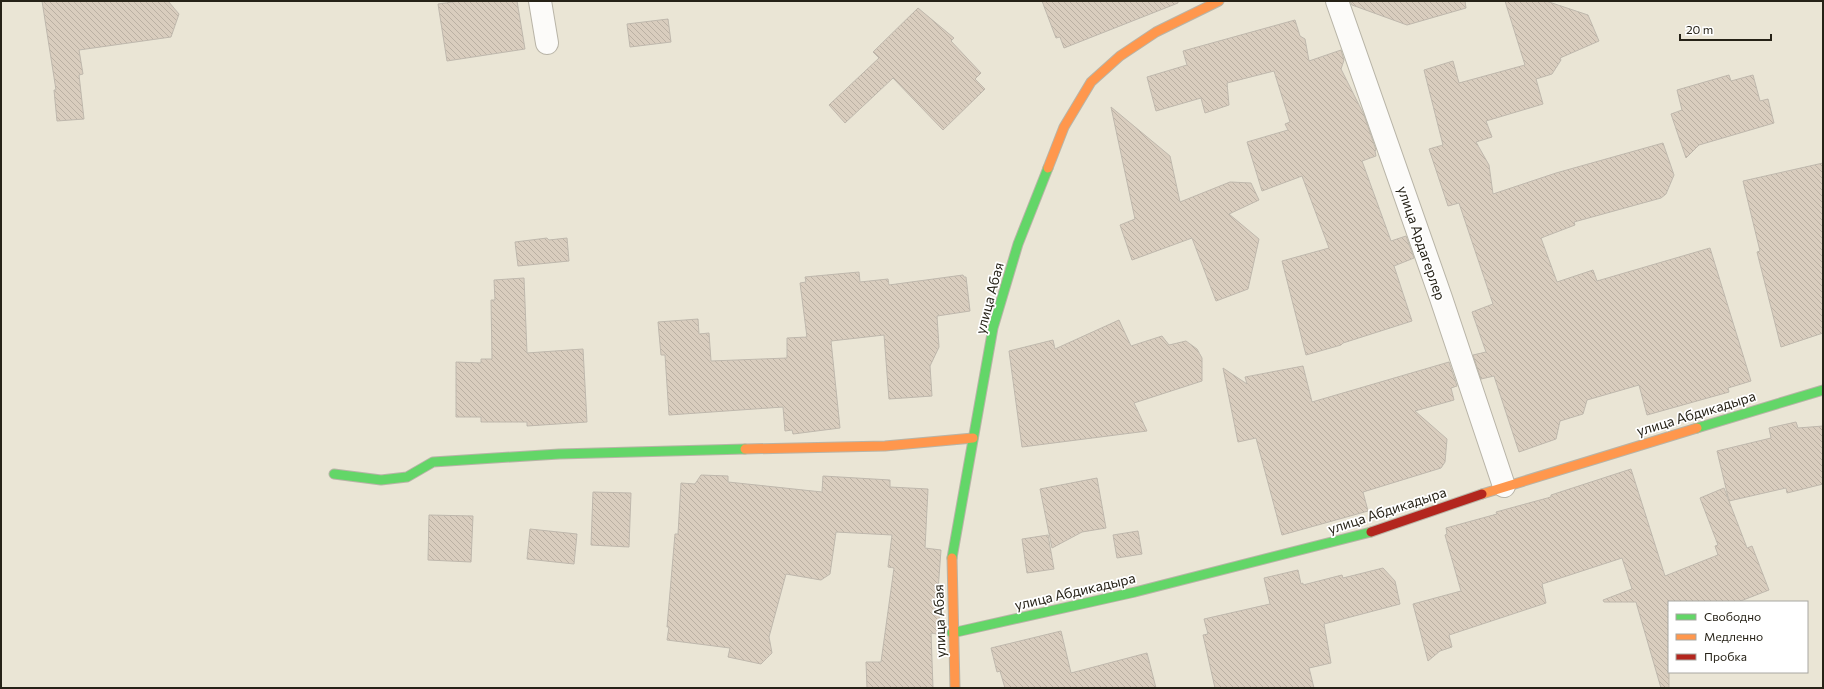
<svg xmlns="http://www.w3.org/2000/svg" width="1824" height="689" font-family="Commissioner,sans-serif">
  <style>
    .building { fill: url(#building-back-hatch); stroke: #bfb8ad }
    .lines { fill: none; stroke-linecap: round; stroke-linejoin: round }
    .street-casing { stroke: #b8b4a7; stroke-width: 24 }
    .fast-casing { stroke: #b8b4a7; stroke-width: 11 }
    .slow-casing { stroke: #b8b4a7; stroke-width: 11 }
    .jam-casing { stroke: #b8b4a7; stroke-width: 11 }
    .street { stroke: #fcfbf9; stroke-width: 22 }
    .fast { stroke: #63d668; stroke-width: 9 }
    .slow { stroke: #ff974d; stroke-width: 9 }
    .jam { stroke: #b3261e; stroke-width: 9 }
    .labels { text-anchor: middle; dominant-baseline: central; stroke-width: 3.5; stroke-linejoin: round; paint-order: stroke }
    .street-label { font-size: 14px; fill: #262217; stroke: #fff }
  </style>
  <defs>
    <pattern id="building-back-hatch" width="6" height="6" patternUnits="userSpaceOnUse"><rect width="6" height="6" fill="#d9cdbe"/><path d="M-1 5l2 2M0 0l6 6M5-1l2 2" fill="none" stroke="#bab0a3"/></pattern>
  </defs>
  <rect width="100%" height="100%" fill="#eae5d5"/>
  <path class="building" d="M42 1H168L179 14 171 37 79 50 83 74 79 75 84 119 57 121 54 90H56Z
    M460 1H517L525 49 447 61 438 4Z
    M1042 1H1178V3L1064 48 1060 37 1056 38Z
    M1350 1H1465L1466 8 1407 25 1352 5Z
    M1505 1H1546L1588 15 1599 41 1560 58 1561 60 1552 74 1536 79 1543 104 1486 121 1492 137 1476 142 1489 165 1493 194 1556 173 1663 143 1674 175 1666 194 1661 198 1574 222 1575 225 1541 238 1557 282 1593 270 1597 281 1710 248 1751 381 1728 388 1729 392 1647 415 1639 385 1587 400 1583 414 1560 421 1556 439 1519 452 1494 376 1481 379 1473 355 1486 352 1472 312 1493 304 1459 203 1448 206 1429 149 1443 145 1424 70 1453 61 1459 83 1525 65Z
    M918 8 954 38 951 41 981 73 975 79 985 89 943 130 893 78 845 123 829 105 879 58 873 52Z
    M668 19 671 42 630 47 627 24Z
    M1295 20 1300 36 1305 39 1309 61 1341 50 1344 60 1341 69 1364 115 1376 150 1375 151 1376 156 1362 161 1391 241 1406 236 1414 258 1394 266 1412 321 1343 343 1341 345 1306 355 1282 261 1329 248 1302 176 1262 191 1247 142 1288 130 1285 124 1290 122 1274 71 1227 83 1229 105 1205 113 1201 98 1156 111 1147 77 1187 65 1183 51Z
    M1729 75 1731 81 1753 75 1760 101 1768 99 1774 123 1699 145 1686 158 1671 114 1682 110 1677 90Z
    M1111 107 1170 156 1180 202 1230 182 1251 183 1259 200 1229 214 1259 239 1248 289 1216 301 1192 238 1132 260 1120 225 1135 219Z
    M1823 163V333L1781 347 1757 252 1760 251 1743 181Z
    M547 238 549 240 567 238 569 261 518 266 515 242Z
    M859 272 860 282 888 279 889 285 963 275 964 277H966L970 311 937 316 939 347 930 366 932 396 889 399 884 335 831 341 840 428 793 434 792 430 785 431 783 407 669 415 665 355H661L658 322 698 319 699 334 709 333 711 361 787 358V338L807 337 800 283 806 282 805 277Z
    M524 278 527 353 583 349 587 422 527 426V422H481V417H456V362L481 363V359H492L491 300H495L494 280Z
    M1119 320 1131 346 1162 336 1169 345 1186 341 1197 349 1202 358V381L1134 403 1147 431 1022 447 1009 351 1053 340 1055 349Z
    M1449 362 1457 386 1451 388 1454 400 1415 411 1447 439 1445 462 1441 468 1363 492 1368 511 1282 535 1256 438 1238 442 1223 368 1247 384 1245 377 1303 366 1312 402Z
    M1796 422 1798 428 1823 426V484L1787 493 1786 488 1729 501 1717 451 1771 438 1769 428Z
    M1631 469 1665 576 1718 555 1715 546 1718 545 1700 498 1724 488 1747 548 1752 546 1769 590 1738 602H1669V688H1661L1636 602H1604L1603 600 1632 589 1622 558 1542 584 1546 603 1449 635 1452 647 1440 651 1428 661 1413 604 1461 591 1445 535 1447 534 1446 528 1497 514 1496 512 1551 497V495Z
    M701 475 728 476V482L822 492 823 476 890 480V487L928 489 925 548 941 550 937 604 940 612 937 634 931 633 933 688H867L866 662H881L894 568 888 567 892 535 836 532 830 574 821 580 786 574 769 637 772 653 761 664 728 657 730 648 667 640 669 627H667L675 534H678L681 483 695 484Z
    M1097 478 1106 528 1082 532 1052 548 1040 489Z
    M593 492 631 493 629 547 591 545Z
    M429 515 473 516 471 562 428 560Z
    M530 529 577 534 574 564 527 559Z
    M1138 531 1142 554 1117 558 1113 535Z
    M1048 535 1054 569 1027 573 1022 539Z
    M1383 568 1395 581 1400 604 1324 624 1331 663 1309 668 1314 688H1215L1203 635 1208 634 1204 619 1270 604 1264 578 1298 570 1301 584 1303 583V585L1342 575 1343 578Z
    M1061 631 1071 673 1147 653 1156 688H1005L1000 671 997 672 991 648Z"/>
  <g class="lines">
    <g class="street-casing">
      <path id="street" d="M540 1 547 43
        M1337 1 1441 298 1504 486"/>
    </g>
    <g class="fast-casing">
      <path id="fast" d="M1697 428 1823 390
        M334 474 381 480 407 477 433 462 559 454 745 449
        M952 558 993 328 1018 244 1048 168
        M952 633 1135 592 1371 532"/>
    </g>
    <g class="slow-casing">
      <path id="slow" d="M1048 168 1064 127 1091 82 1120 56 1156 32 1219 1
        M745 449 885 446 973 438
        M1482 494 1697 428
        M952 558 955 688"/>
    </g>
    <g class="jam-casing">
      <path id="jam" d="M1371 532 1482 494"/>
    </g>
    <use href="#street" class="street"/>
    <use href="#fast" class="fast"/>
    <use href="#slow" class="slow"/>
    <use href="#jam" class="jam"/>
  </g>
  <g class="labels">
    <g class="street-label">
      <text transform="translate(1422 243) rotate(71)">улица Ардагерлер</text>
      <text transform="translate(989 298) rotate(-75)">улица Абая</text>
      <text transform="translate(1696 413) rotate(-17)">улица Абдикадыра</text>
      <text transform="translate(1387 510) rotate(-18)">улица Абдикадыра</text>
      <text transform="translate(1075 591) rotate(-13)">улица Абдикадыра</text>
      <text transform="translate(939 621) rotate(-92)">улица Абая</text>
    </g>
  </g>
  <rect width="1824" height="689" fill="none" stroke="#262217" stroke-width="4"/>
  <rect x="1668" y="601" width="140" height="72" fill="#ffffff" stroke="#a8a7a2"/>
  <rect x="1676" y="614" width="20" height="6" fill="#63d668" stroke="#a8a7a2"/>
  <text x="1704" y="621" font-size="12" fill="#262217">Свободно</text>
  <rect x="1676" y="634" width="20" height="6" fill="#ff974d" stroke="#a8a7a2"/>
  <text x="1704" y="641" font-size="12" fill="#262217">Медленно</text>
  <rect x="1676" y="654" width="20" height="6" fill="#b3261e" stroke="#a8a7a2"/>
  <text x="1704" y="661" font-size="12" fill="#262217">Пробка</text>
  <path d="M1680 34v6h91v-6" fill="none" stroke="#262217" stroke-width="2"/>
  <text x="1686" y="34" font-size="12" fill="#262217" stroke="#ffffff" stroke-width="3" paint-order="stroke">20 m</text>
</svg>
